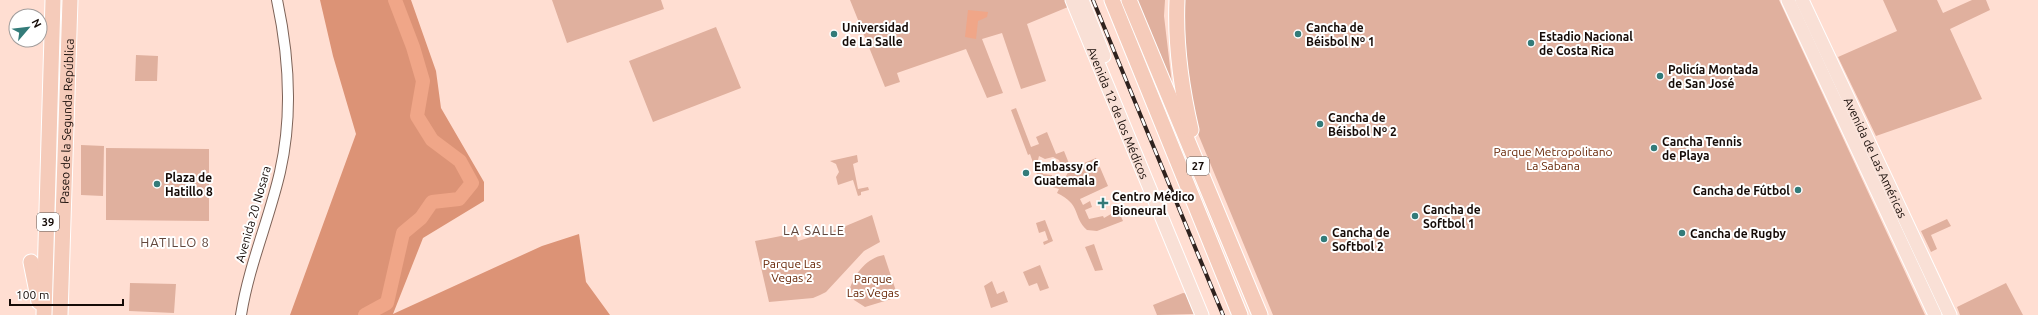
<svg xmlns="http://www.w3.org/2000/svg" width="2038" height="315" font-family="Ubuntu,sans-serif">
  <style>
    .green { fill: #e0b09e }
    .forest { fill: #dc9376 }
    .water { fill: #f0a688 }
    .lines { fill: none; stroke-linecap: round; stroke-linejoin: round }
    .river { stroke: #f0a688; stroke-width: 14 }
    .minor-casing { stroke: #7d6257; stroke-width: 12 }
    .major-casing { stroke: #fff; stroke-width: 15 }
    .highway-casing { stroke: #fff; stroke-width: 17 }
    .minor { stroke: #fff; stroke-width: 10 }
    .major { stroke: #f9e0d6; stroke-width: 13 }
    .highway { stroke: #f5cbba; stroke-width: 15 }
    .rail-casing { stroke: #2f221e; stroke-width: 4 }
    .rail { stroke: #fff; stroke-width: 2.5; stroke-dasharray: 8; stroke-linecap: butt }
    .poi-dot { fill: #337b79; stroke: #fff; stroke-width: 1.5 }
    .labels { text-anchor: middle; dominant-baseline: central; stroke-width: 4; stroke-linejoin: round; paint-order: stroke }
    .shield { fill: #fff; stroke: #5b5451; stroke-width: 1 }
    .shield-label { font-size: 11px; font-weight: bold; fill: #150b07 }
    .poi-label { font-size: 12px; font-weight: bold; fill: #150b07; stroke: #fff; text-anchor: start }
    .street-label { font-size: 12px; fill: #150b07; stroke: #fff }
    .park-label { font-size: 12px; fill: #682707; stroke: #fff }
    .neighbourhood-label { font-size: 13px; letter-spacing: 1px; fill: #61473d; stroke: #fff }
  </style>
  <rect width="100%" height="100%" fill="#ffded2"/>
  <path class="green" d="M552 0H661L664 9 567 43Z
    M850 0H1065L1068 7 1027 24 1046 81 1021 89 1002 33 982 39 1003 93 987 98 966 49 897 73 900 82 885 87Z
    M1135 0H1165L1164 16 1174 101Z
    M1183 0H1779L1925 315H1273L1196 129 1181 15Z
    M1883 0H1937L1943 13 1972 0H1986L1990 10 1950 29 1982 99 1876 136 1838 57 1897 31Z
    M716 27 741 88 653 122 629 61Z
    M136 55 158 56 157 81H135Z
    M1016 108 1031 147 1039 144 1036 137 1047 132 1056 154 1064 151 1070 166 1067 167 1065 163 1061 165 1059 160 1053 157 1045 159 1039 156 1038 160 1043 174 1052 175 1051 181 1061 185 1070 169 1096 158 1108 186 1080 199 1083 205 1090 201 1092 207 1085 210 1089 219 1103 216 1104 218 1118 210 1123 221 1097 231 1087 230C1072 216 1082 205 1057 193L1059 189 1040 183 1030 154 1028 155 1011 110Z
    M81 145 104 146 103 196 81 195Z
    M106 148 209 149V221L106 220Z
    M857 155 858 162 853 164 858 189 868 187 869 190 861 192V195L858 196 853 180 838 185 836 177 839 172 836 164 830 161Z
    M872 215 880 242 864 251 826 292 820 295 813 298 769 302 755 241 796 233 798 241 841 228Z
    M1947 219 1951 226 1931 235 1937 249 1931 252 1921 231Z
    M1045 220 1053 241 1044 245 1043 242 1048 240 1045 231 1039 233 1036 223Z
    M1094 244 1103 270 1095 271 1085 247Z
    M884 255 898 297 865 307 854 300 850 288C856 272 867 258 884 255Z
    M1040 265 1049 288 1040 291 1037 283 1029 286 1023 272Z
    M992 281 997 294 1004 291 1008 302 991 308 984 286Z
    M130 283 176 284 174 313 129 311Z
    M2006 283 2023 315H1960L1957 307Z
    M1183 293 1188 294 1196 314 1157 315 1153 305Z"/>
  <path class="forest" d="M320 0H411L436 71 441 108 484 182V201L423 238 393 314 542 246 579 234 586 282 610 315H290L356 134 333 56Z"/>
  <path class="water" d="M968 10 988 12 987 17 978 21 976 39 965 37Z"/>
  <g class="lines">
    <path class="river" d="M365 315 387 303 403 233 421 218 432 202 459 199 472 183 460 161 432 140 417 116 423 81 413 47 395 0"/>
    <g class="minor-casing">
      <path id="minor" d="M241 315C249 265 269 220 280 172 293 115 289 56 277 0"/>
    </g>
    <g class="major-casing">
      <g id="major">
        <path id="s1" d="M1072 0 1202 315"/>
        <path d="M1082 0 1104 56"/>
        <path d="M1788 0 1935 315"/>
        <path id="s2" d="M1802 0 1950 315"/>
      </g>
    </g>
    <g class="highway-casing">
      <g id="highway">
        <path d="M1112 0 1240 315"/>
        <path d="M1129 0 1260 315"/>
        <path d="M1177 0C1175 44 1181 87 1191 130"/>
        <path d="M31 262 39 302"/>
        <path d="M44 315 53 0"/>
        <path id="s3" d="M60 315 70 0"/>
      </g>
    </g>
    <use href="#minor" class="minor"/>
    <use href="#major" class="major"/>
    <use href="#highway" class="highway"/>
    <g class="rail-casing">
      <path id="rail" d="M1093 0 1223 315"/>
    </g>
    <use href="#rail" class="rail"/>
  </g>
  <g class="poi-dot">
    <circle cx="834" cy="34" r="4"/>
    <circle cx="1298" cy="34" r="4"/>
    <circle cx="1531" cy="43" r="4"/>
    <circle cx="1660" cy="76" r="4"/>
    <circle cx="1320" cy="124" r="4"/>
    <circle cx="1654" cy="148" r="4"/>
    <circle cx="1026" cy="173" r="4"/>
    <circle cx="157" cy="184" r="4"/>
    <circle cx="1798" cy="190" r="4"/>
    <path d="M1101 197h4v4h4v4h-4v4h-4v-4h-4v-4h4z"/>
    <circle cx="1415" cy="216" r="4"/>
    <circle cx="1682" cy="233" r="4"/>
    <circle cx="1324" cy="239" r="4"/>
  </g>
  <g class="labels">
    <g class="shield">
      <rect x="1187" y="157" width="22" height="18" rx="3"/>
      <rect x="37" y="213" width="22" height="18" rx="3"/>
    </g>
    <g class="shield-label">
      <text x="1198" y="166">27</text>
      <text x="48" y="222">39</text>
    </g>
    <g class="poi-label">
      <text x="842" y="27">Universidad<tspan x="842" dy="14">de La Salle</tspan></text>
      <text x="1306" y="27">Cancha de<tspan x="1306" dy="14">Béisbol Nº 1</tspan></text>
      <text x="1539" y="36">Estadio Nacional<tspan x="1539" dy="14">de Costa Rica</tspan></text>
      <text x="1668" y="69">Policía Montada<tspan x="1668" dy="14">de San José</tspan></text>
      <text x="1328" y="117">Cancha de<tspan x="1328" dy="14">Béisbol Nº 2</tspan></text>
      <text x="1662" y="141">Cancha Tennis<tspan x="1662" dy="14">de Playa</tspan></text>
      <text x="1034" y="166">Embassy of<tspan x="1034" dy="14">Guatemala</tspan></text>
      <text x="165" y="177">Plaza de<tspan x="165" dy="14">Hatillo 8</tspan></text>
      <text x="1790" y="190" text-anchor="end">Cancha de Fútbol</text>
      <text x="1112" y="196">Centro Médico<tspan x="1112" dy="14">Bioneural</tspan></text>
      <text x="1423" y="209">Cancha de<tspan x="1423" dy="14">Softbol 1</tspan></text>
      <text x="1332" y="232">Cancha de<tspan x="1332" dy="14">Softbol 2</tspan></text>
      <text x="1690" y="233">Cancha de Rugby</text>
    </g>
    <g class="street-label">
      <text stroke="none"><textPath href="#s1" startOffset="122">Avenida 12 de los Médicos</textPath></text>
      <text stroke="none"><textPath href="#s3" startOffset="194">Paseo de la Segunda República</textPath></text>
      <text stroke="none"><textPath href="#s2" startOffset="174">Avenida de Las Américas</textPath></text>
      <text transform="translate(253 214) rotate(-74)">Avenida 20 Nosara</text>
    </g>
    <g class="park-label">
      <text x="1553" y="151">Parque Metropolitano<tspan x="1553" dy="14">La Sabana</tspan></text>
      <text x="792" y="263">Parque Las<tspan x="792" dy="14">Vegas 2</tspan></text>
      <text x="873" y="278">Parque<tspan x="873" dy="14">Las Vegas</tspan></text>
    </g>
    <g class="neighbourhood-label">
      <text x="814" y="230">LA SALLE</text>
      <text x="175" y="242">HATILLO 8</text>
    </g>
  </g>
  <g transform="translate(28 28) rotate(62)"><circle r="19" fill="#ffffff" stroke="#a19d9c"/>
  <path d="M0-3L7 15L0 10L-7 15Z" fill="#337b79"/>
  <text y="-6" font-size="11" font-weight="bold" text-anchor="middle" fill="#150b07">N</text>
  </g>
  <path d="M10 299v6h113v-6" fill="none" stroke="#150b07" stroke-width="2"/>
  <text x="16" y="299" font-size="12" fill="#150b07" stroke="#ffffff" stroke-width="3" paint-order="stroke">100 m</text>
</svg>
